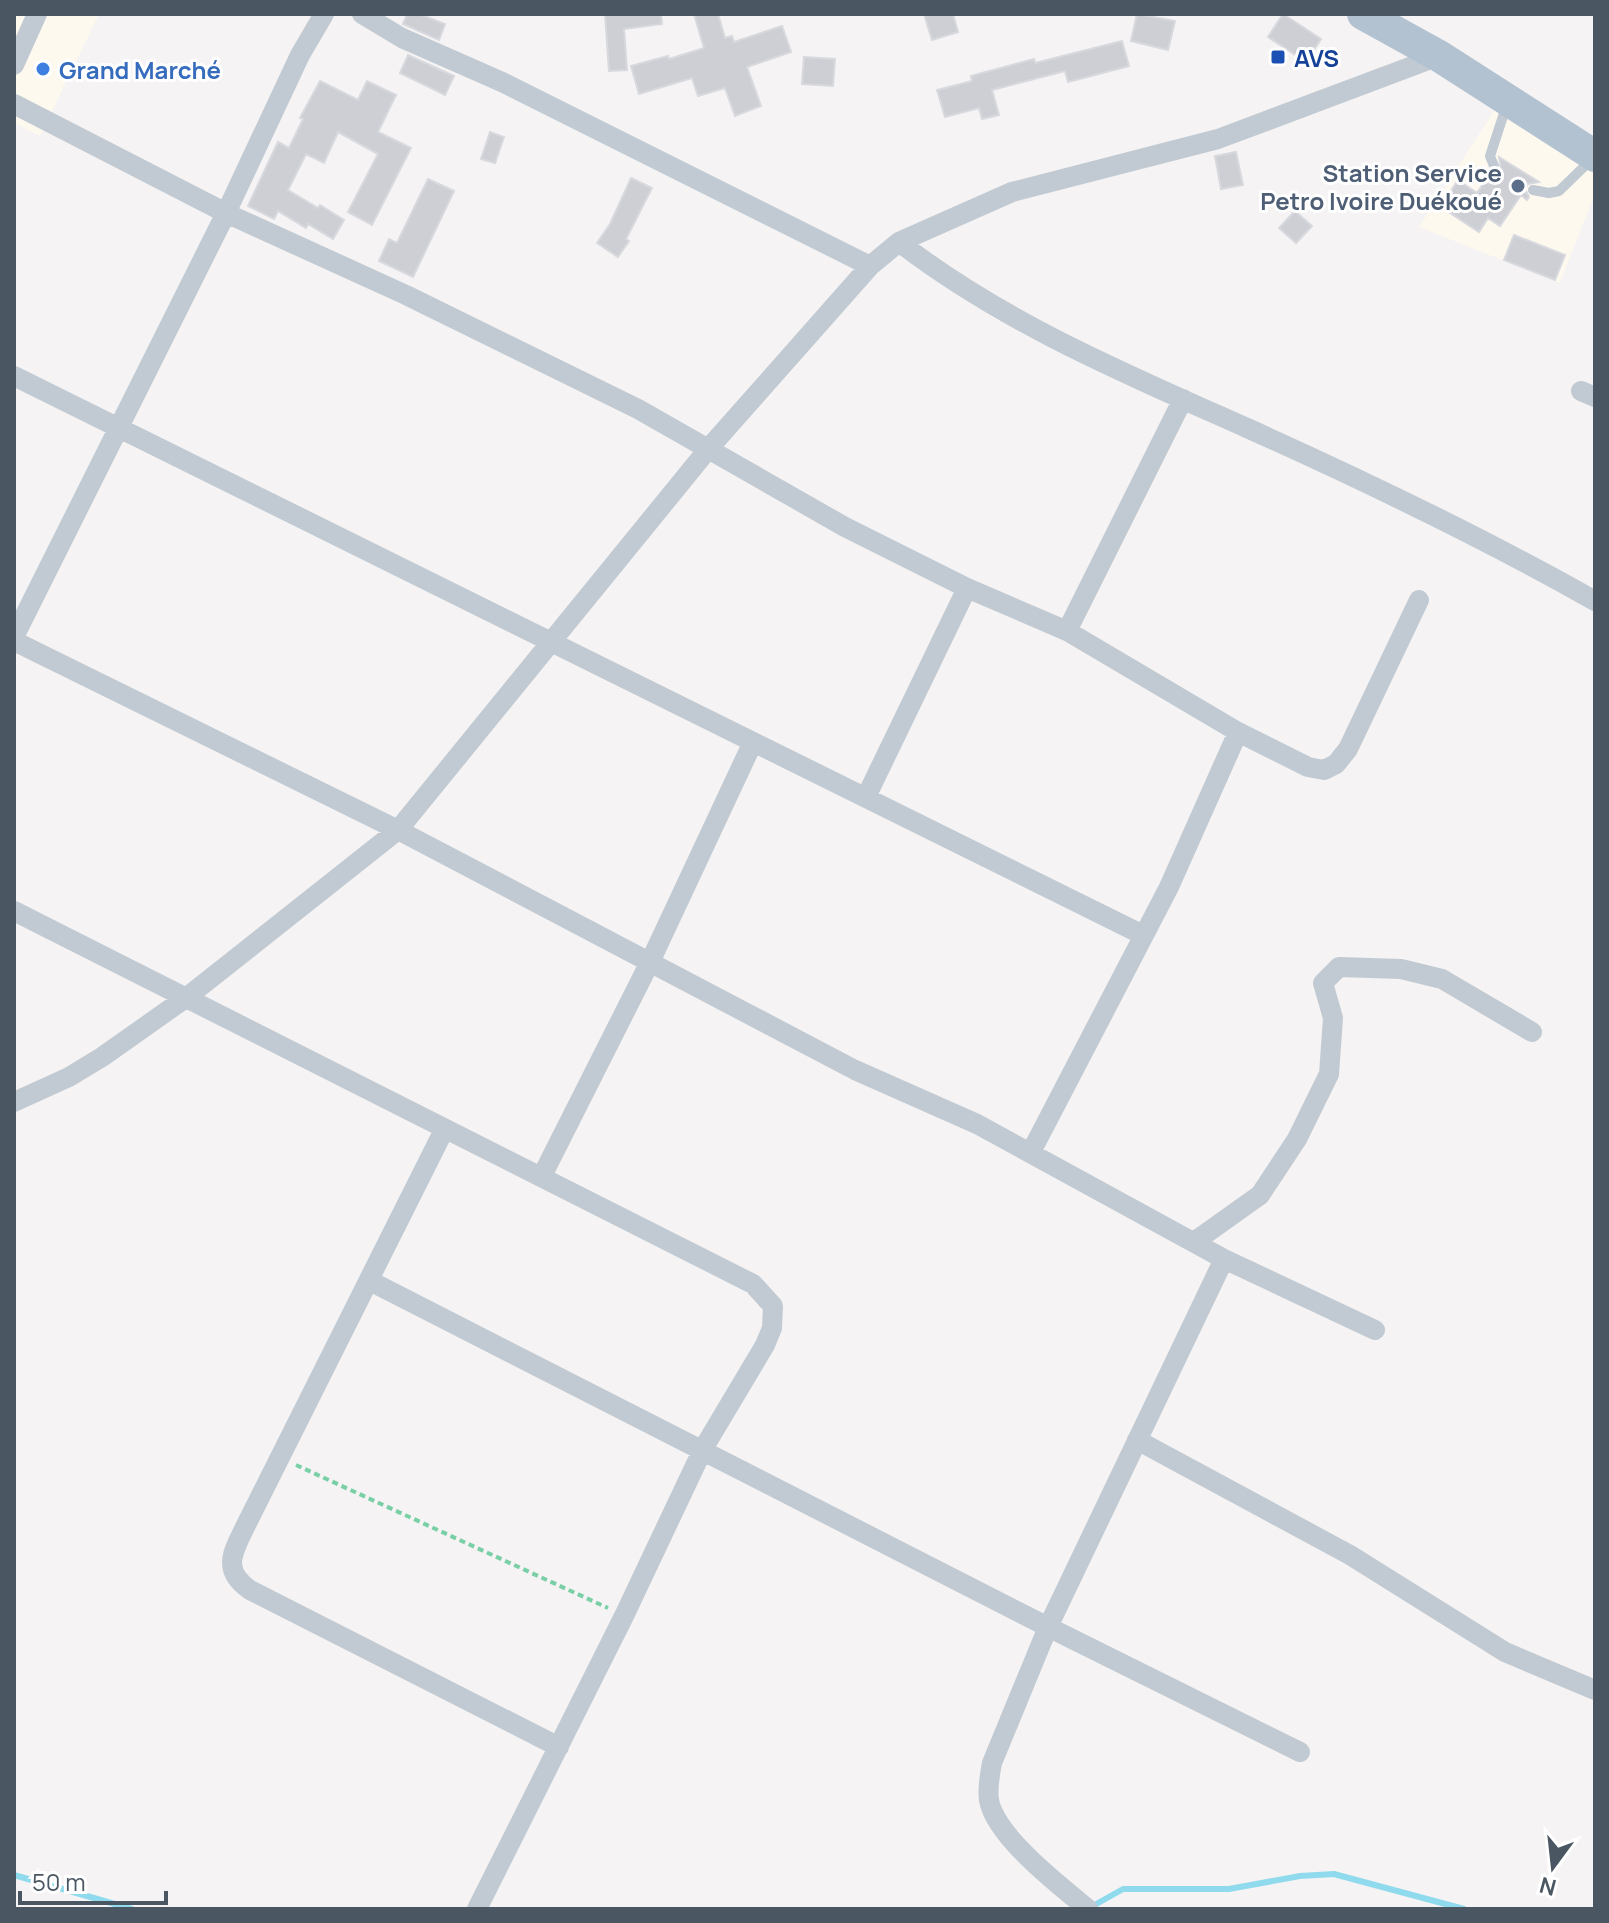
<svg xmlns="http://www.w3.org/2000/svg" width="1609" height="1923" font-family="Manrope,sans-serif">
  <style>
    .commercial { fill: #fdf9ef }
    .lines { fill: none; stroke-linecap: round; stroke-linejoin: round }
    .stream { stroke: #90daee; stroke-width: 6 }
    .building { fill: #cdcfd5; stroke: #d7d9de; stroke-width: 2 }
    .path { stroke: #7ad0a6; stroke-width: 4; stroke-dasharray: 6 4; stroke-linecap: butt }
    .lane { stroke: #c1cad2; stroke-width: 10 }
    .street { stroke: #c1cad2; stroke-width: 20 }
    .primary { stroke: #b3c2d1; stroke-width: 32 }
    .transit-dot { fill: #1a4fb4; stroke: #fff; stroke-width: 3 }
    .shop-dot { fill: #3f7fe0; stroke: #fff; stroke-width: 3 }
    .service-dot { fill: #5c6f8a; stroke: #fff; stroke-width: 3 }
    .labels { text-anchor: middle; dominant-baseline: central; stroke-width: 6; stroke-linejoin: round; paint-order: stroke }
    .transit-label { font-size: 24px; font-weight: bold; fill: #164399; stroke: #fff; text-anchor: start }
    .shop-label { font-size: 24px; font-weight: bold; fill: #366cbe; stroke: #fff; text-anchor: start }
    .service-label { font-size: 24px; font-weight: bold; fill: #4e5e75; stroke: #fff; text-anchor: end }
  </style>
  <rect width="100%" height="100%" fill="#f5f3f3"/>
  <path class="commercial" d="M14 14H99L40 136 14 123Z
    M1494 111 1595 171V193L1560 283 1419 227Z"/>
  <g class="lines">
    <path class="stream" d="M14 1875 132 1909
      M1091 1907 1123 1889H1229L1300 1876 1334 1874 1464 1909"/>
  </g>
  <path class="building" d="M407 14H419L445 24 439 40 403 24Z
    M605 14H661L662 24 624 29 627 70 609 71Z
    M694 14H718L725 38 732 36 734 42 782 26 791 52 747 67 761 106 735 116 725 88 698 96 692 78 639 94 631 66 668 56 669 59 704 48Z
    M924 14H953L958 32 932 40Z
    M1137 14 1175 21 1168 50 1131 41Z
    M1283 14 1321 39 1306 62 1268 37Z
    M1122 41 1129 66 1068 82 1065 71 992 90 999 115 982 119 979 108 945 117 937 90 972 81 971 76 1034 59 1035 63Z
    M408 55 454 76 445 95 400 73Z
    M804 57 835 59 833 86 802 84Z
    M320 81 358 100 367 81 396 95 378 132 411 148 372 225 348 212 378 154 338 132 324 163 306 154 288 190 318 208 320 205 344 220 333 239 308 224 306 228 278 211 274 219 248 206 278 142 289 148 303 119 300 118Z
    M490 132 504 137 495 163 481 159Z
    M1236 152 1243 185 1221 189 1215 156Z
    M1499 157 1539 182 1528 184 1525 189 1529 197 1527 200 1521 195 1500 226 1488 218 1479 232 1441 207 1458 180 1477 193 1490 173 1496 174 1501 170Z
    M631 178 652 188 626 239 629 241 618 257 597 243 610 224Z
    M428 179 454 191 413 277 379 261 389 239 397 243Z
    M1295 211 1312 226 1296 243 1279 228Z
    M1514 235 1565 255 1555 280 1504 260Z"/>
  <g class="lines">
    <path class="path" d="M296 1465 608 1608"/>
    <path class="lane" d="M1494 166 1490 156 1507 104
      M1533 190 1549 193 1559 191 1593 158"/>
    <path class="street" d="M362 14 402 38 502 82 870 266
      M14 65 37 14
      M14 104 226 213 406 295 638 409 845 527 967 588 1067 631 1238 732 1308 767 1324 770 1336 764 1348 749 1419 600
      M899 242C1004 323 1126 374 1247 428 1365 481 1482 537 1595 601
      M14 376 1143 935
      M1581 391 1595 397
      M1067 631 1183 399
      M14 637 226 213 300 55 324 14
      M14 641 398 830 855 1070 977 1124 1224 1259 1375 1330
      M866 797 967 588
      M14 911 753 1284 773 1306 772 1328 765 1345 703 1449 624 1616 477 1909
      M14 1102 69 1077 102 1057 187 997 398 830 709 448 870 266 899 242 1012 192 1218 139 1439 56
      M444 1130 245 1527C233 1552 221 1570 250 1590L559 1747
      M1031 1152 1169 887 1238 732
      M542 1176 650 962 753 742
      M1194 1242 1260 1195 1297 1139 1329 1074 1333 1018 1323 983 1339 967 1401 969 1442 979 1532 1032
      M370 1281 1048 1627 1300 1752
      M1137 1440 1350 1555 1505 1652 1595 1690
      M1088 1909C1060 1886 995 1836 989 1800 987 1787 990 1775 992 1763L1048 1627 1224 1259"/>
    <path class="primary" d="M1363 14 1439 56 1595 156"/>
  </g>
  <rect class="transit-dot" x="1270" y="49" width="16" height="16" rx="4"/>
  <circle class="shop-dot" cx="43" cy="69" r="8"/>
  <circle class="service-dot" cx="1518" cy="186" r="8"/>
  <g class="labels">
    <g class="transit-label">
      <text x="1294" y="57">AVS</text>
    </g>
    <g class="shop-label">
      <text x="59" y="69">Grand Marché</text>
    </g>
    <g class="service-label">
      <text x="1502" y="172">Station Service<tspan x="1502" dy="28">Petro Ivoire Duékoué</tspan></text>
    </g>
  </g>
  <rect width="1609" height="1923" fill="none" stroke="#4a5661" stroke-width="32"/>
  <g transform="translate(1553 1867) rotate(195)" stroke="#ffffff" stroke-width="6" paint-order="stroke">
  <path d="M0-6L14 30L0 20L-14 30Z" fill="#4a5661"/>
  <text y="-12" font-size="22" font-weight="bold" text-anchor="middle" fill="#4a5661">N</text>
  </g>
  <path d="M20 1891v12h146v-12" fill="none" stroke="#4a5661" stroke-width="4"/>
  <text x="32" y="1891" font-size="24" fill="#4a5661" stroke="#ffffff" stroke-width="6" paint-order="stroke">50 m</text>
</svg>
